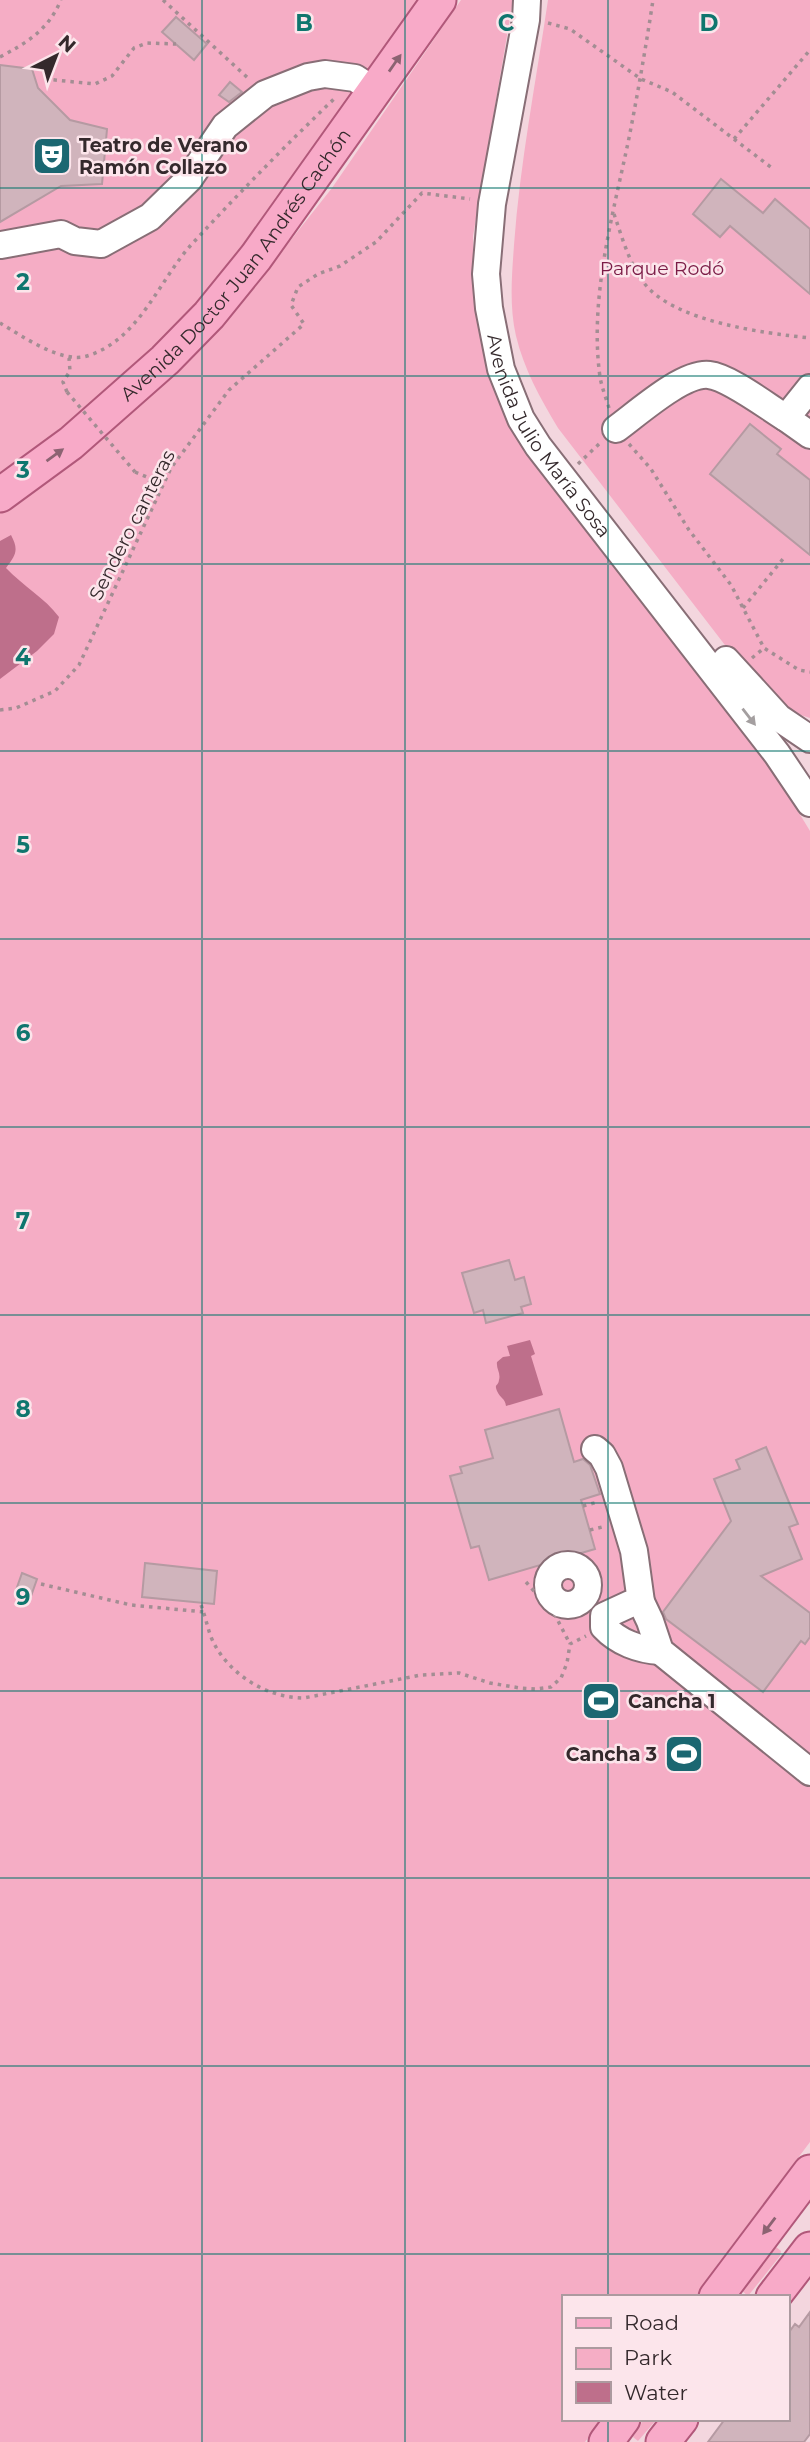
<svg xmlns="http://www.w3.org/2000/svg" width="810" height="2442" font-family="Montserrat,sans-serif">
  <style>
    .green { fill: #f5adc5 }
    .water { fill: #be6f8b }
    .building { fill: #d0b4bc; stroke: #b59aa2; stroke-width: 2 }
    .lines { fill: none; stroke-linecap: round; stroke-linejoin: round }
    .minor-casing { stroke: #886e76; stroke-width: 30 }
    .major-casing { stroke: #b1587a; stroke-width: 37 }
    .path { stroke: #a38d93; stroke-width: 3.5; stroke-dasharray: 3.5 5; stroke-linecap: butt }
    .minor { stroke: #fff; stroke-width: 26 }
    .major { stroke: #f8aac8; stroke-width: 33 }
    .path-bridge { stroke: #a38d93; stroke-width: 3.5; stroke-dasharray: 3.5 5; stroke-linecap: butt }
    .oneway { fill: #8c6372 }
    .oneway2 { fill: #a49fa0 }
    .grid { fill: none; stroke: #0f766e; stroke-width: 2; stroke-opacity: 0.55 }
    .labels { text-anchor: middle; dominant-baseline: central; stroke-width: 5; stroke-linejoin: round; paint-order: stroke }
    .poi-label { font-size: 19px; font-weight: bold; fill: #34292c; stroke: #fce5eb; text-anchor: start }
    .street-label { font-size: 19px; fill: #34292c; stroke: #fce5eb }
    .park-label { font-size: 19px; fill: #7b1b46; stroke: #fce5eb }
    .grid-label { font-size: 23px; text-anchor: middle; font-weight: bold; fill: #0f766e; stroke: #fce5eb; stroke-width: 5; stroke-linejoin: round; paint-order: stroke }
  </style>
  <rect width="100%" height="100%" fill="#f3d6de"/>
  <path class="green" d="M0 0H420L247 247 183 321 117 383 0 476Z
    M461 0H513L473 236 475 300 489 366 756 742 810 831V2142L715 2268V2272C706 2279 702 2286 697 2297H563V2419H602L585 2442H0V513L17 502 204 341 249 293 332 188Z
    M548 0H810V718C784 711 767 693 748 675L558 428C540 398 524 369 516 336 509 306 512 274 514 245 520 163 536 81 548 0Z
    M776 2247 781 2251 780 2256 748 2296 742 2291 743 2287Z
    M644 2419H657L638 2441 633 2437Z"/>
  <path class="water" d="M11 535C19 550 16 555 6 568 23 586 45 598 59 617L54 634 37 651 0 679V541Z
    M530 1340 535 1354 531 1356 543 1395 506 1406C505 1398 500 1398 497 1391 494 1383 498 1387 499 1380 501 1373 496 1369 497 1362L503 1357 510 1356 507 1346Z"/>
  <path class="building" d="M176 17 207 44 194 60 162 32Z
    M0 65 32 69 38 88 70 120 107 129 102 184 61 186 0 222Z
    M230 82 242 92 229 102 219 95Z
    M721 179 763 213 775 199 810 229V294L730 226 720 237 693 214Z
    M750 424 781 449 777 454 810 480V555L710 474Z
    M509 1260 515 1280 524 1277 531 1304 521 1307 523 1313 486 1323 483 1310 474 1313 462 1273Z
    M559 1409 574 1462 583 1459 590 1465 600 1494 581 1500 595 1549 489 1580 479 1546 471 1548 450 1476 462 1473 460 1467 493 1458 485 1430Z
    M766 1447 798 1524 789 1527 802 1559 761 1576 810 1613V1637L805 1644 801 1641 763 1692 666 1619 663 1612 731 1521 714 1479 740 1469 736 1460Z
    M145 1563 217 1571 214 1604 142 1597Z
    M22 1573 37 1579 30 1599 15 1593Z
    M810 2312V2434L804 2442H708L725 2419H787V2335L795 2324 799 2327Z"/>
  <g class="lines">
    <g class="minor-casing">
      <g id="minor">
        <path id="s1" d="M527 0 526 20 492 204 486 274 489 308 501 369 521 419 538 446 777 754 810 803"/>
        <path d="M1 245 61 234 75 241 101 244 150 217 189 179 225 126 265 94 308 77 325 74 355 78 375 91"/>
        <path d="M810 388 786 418 810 435"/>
        <path d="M616 429C637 414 683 372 709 375 729 377 768 407 786 418"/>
        <path d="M726 660 779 718 810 739"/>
        <path d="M595 1449 602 1455 609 1468 634 1551 641 1602 650 1621 660 1651 810 1772"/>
        <circle cx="568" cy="1585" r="20"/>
        <path d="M641 1602 630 1604 604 1616V1627C618 1642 639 1650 660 1651"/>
      </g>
    </g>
    <g class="major-casing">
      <g id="major">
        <path id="s2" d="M0 495 71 443 165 360 209 315 256 257 439 0"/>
        <path d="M716 2297 810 2172"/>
        <path d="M773 2297 810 2249"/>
        <path d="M606 2442 623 2419"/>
        <path d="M663 2442 681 2419"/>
      </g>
    </g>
    <path class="path" d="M163 0 249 79
      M548 23 570 29 641 79 672 92 772 168
      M0 57C28 42 48 30 61 0
      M45 79 95 84 112 76 134 48 147 43 176 44
      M734 139 810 50
      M614 214C622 237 629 263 644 283 674 322 764 333 810 338
      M0 323C22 336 62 364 87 356 139 340 158 282 191 245 238 194 286 145 336 97
      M67 392 63 382 70 371 69 358
      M609 408C606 398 602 388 600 377 589 298 613 215 629 138 638 92 646 46 653 0
      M629 444 651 469 689 530 731 585 764 648 799 670 810 672
      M578 464 600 443
      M135 472 147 477 153 487 160 493
      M743 608 783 559
      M752 658 764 648
      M0 710 16 708 55 691 79 665 171 468 229 390 304 324 291 305 298 287 318 274 340 266 376 242 422 193 470 199
      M583 1506 598 1502
      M590 1530 606 1526
      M526 1582 555 1615 570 1644
      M41 1584 131 1605 204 1612
      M541 1599 549 1591
      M201 1605C205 1615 207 1626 211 1637 226 1673 266 1698 304 1698L421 1675 459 1673 490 1683 520 1688 536 1689 551 1687 561 1678 567 1663 570 1644 586 1636"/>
    <use href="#minor" class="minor"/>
    <use href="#major" class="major"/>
    <path class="path-bridge" d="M67 392 135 472"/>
  </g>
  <defs><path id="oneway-solid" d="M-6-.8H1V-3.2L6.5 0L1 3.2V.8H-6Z" transform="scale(1.75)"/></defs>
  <g class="oneway">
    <use href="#oneway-solid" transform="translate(395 63) rotate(-55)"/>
    <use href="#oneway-solid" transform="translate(55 455) rotate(-36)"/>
    <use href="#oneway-solid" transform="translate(769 2226) rotate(127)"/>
  </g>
  <use class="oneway2" href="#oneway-solid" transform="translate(749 717) rotate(52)"/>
  <path class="grid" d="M202 0V2442M405 0V2442M608 0V2297M0 188H810M0 376H810M0 564H810M0 751H810M0 939H810M0 1127H810M0 1315H810M0 1503H810M0 1691H810M0 1878H810M0 2066H810M0 2254H810M608 2419V2442"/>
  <defs>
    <g id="theatre-square" transform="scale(2.0125)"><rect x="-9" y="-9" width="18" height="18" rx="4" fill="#1b6771" stroke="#fce5eb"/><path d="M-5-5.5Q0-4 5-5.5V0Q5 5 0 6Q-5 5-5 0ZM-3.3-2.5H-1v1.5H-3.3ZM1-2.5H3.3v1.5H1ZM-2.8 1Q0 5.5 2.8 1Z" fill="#fff"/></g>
    <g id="stadium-square" transform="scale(2.0125)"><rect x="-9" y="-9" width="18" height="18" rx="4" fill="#1b6771" stroke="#fce5eb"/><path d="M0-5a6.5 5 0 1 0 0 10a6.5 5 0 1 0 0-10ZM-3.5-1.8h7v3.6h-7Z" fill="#fff"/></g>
  </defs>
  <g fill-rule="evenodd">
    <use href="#theatre-square" x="52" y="156"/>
    <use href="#stadium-square" x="601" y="1701"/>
    <use href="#stadium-square" x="684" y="1754"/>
  </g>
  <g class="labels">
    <g class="poi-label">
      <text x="79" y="145">Teatro de Verano<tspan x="79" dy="22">Ramón Collazo</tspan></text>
      <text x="628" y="1701">Cancha 1</text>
      <text x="657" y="1754" text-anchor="end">Cancha 3</text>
    </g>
    <g class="street-label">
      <text stroke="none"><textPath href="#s2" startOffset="332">Avenida Doctor Juan Andrés Cachón</textPath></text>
      <text stroke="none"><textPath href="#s1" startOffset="455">Avenida Julio María Sosa</textPath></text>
      <text transform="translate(132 525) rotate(-63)">Sendero canteras</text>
    </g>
    <g class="park-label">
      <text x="662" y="268">Parque Rodó</text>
    </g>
  </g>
  <g class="grid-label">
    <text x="304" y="31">B</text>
    <text x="506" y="31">C</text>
    <text x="709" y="31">D</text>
    <text x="23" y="290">2</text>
    <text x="23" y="478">3</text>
    <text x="23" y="665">4</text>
    <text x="23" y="853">5</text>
    <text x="23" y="1041">6</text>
    <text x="23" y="1229">7</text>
    <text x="23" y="1417">8</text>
    <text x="23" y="1605">9</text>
  </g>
  <rect x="562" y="2295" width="228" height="126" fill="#fce5eb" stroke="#ac9a9f" stroke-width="2"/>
  <rect x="576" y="2318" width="35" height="10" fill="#f8aac8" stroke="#ac9a9f" stroke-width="2"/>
  <text x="624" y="2330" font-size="21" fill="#34292c">Road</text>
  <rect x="576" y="2348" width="35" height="21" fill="#f5adc5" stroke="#ac9a9f" stroke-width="2"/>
  <text x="624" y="2365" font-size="21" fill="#34292c">Park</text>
  <rect x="576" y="2382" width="35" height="21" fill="#be6f8b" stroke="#ac9a9f" stroke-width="2"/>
  <text x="624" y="2400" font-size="21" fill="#34292c">Water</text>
  <g transform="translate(56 56) rotate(42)" stroke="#fce5eb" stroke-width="5" paint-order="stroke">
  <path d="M0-5L12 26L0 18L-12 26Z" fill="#34292c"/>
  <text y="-10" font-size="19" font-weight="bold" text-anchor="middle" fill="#34292c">N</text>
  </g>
</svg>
